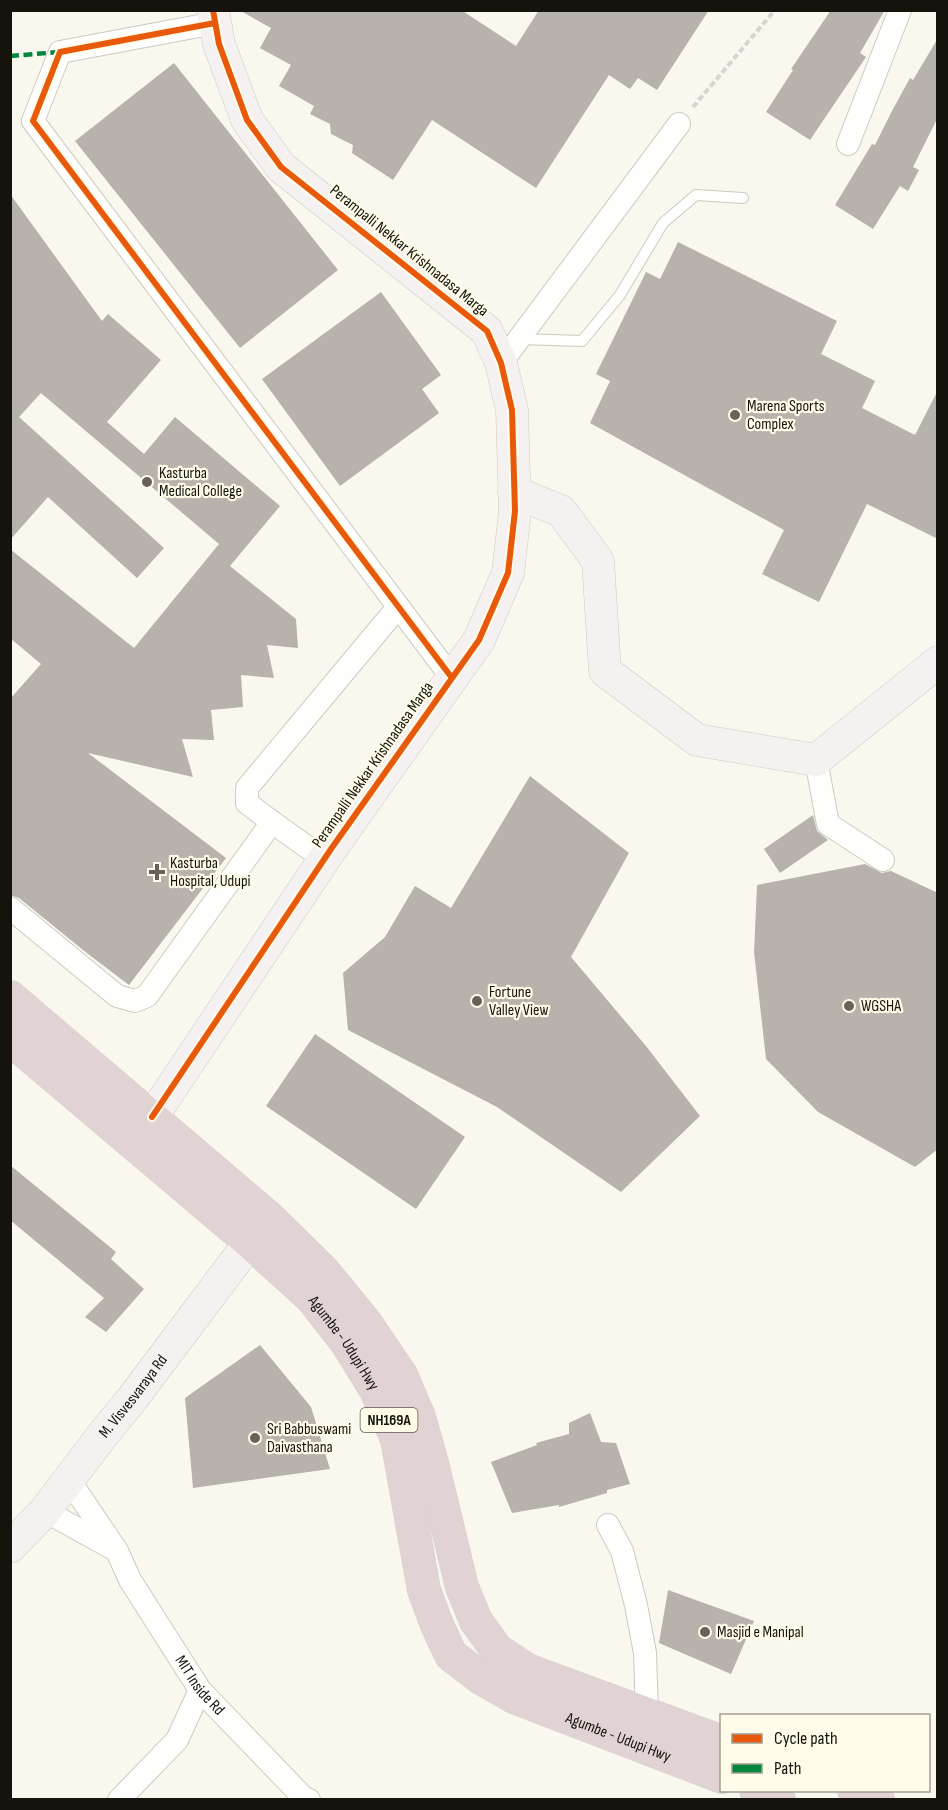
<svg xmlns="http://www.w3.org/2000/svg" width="948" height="1810" font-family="'Sofia Sans Condensed',sans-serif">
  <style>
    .building { fill: #b7b2ab }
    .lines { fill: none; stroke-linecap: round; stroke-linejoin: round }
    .lane-casing { stroke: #cccac1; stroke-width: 12 }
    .street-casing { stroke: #cccac1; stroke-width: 24 }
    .secondary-casing { stroke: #cccac1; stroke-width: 33 }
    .highway-casing { stroke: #d3d2cd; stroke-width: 34 }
    .path { stroke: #d5d5d2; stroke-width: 4; stroke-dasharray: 6 3; stroke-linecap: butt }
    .lane { stroke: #fefefc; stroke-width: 10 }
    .street { stroke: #fefefc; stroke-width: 22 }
    .secondary { stroke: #f6f1f1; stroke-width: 32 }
    .highway { stroke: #e1d3d4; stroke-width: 33 }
    .quiet { stroke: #00873e; stroke-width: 4.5; stroke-dasharray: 9 4.5; stroke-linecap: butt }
    .cycleway-casing { stroke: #fffbe9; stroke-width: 10 }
    .cycleway { stroke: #e8590c; stroke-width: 6 }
    .poi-dot { fill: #65635a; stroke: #fffbe9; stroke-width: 2 }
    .labels { text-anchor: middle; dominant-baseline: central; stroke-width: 4.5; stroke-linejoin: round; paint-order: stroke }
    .shield { fill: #fffbe9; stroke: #5b594e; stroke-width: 1.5 }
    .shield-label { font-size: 15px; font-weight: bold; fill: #15130b }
    .street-label { font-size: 16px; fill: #15130b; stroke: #fffbe9 }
    .poi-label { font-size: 16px; fill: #15130b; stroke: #fffbe9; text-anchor: start }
  </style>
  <rect width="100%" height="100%" fill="#faf8ee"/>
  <path class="building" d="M239 10H461L516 46 539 10H709L657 90 638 78 630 89 609 75 536 188 432 120 393 180 352 153 353 145 331 134 330 124 310 114 314 106 279 86 291 65 260 48 271 28Z
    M831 10H885L860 53 866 57 810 140 766 112 793 70 791 69Z
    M938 38V117L913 167 919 170 908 191 900 186 873 229 835 205 872 144 875 145 893 109 910 78 913 80Z
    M174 63 338 270 240 348 75 141Z
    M10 194 102 321 108 314 161 360 107 422 144 454 175 417 280 506 230 566 296 619 298 648 267 645 274 678 241 675 243 707 211 710 214 740 182 739 193 777 88 753 226 858 129 985 88 954 19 898 10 895V699L41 664 10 638V549L134 648 219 544 41 393 19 417 164 548 137 578 48 497 10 540Z
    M678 242 837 321 821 354 875 381 862 408 915 435 938 390V539L867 504 819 602 762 574 784 530 590 423 610 381 596 374 646 272 660 279Z
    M381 292 441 375 422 389 439 413 340 486 262 379Z
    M530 776 629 853 571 957 646 1046 700 1116 621 1192 497 1107 348 1030 343 973 385 937 415 886 451 908Z
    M813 815 817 831 828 840 780 873 764 849Z
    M865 864 882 873 891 871 938 893V1149L915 1167 818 1112 766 1059 754 952 757 885Z
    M315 1034 465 1137 416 1209 266 1106Z
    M10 1165 116 1252 111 1259 144 1289 106 1332 85 1317 104 1298 10 1220Z
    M260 1345 311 1407 330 1469 193 1488 185 1398Z
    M590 1413 601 1442 616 1443 630 1484 607 1490V1493L559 1507V1505L512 1513 491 1462 537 1445 536 1443 569 1434V1423Z
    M668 1590 754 1621 731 1674 659 1643Z"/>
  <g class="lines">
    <g class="lane-casing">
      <path id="lane" d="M520 339 582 341 620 295 663 223 696 195 743 198"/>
    </g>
    <g class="street-casing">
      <g id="street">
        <path d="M215 23 60 52 33 121 452 678"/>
        <path d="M848 144 900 10"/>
        <path d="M501 363 679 124"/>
        <path d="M816 760 828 824 883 860"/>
        <path d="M272 822 247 803V788L398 607"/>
        <path d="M10 908 117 996 135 1001 147 996 272 822 324 859"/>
        <path id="s1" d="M69 1480 117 1551 130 1580 200 1690 303 1797 309 1800"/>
        <path d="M45 1511 114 1549"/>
        <path d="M608 1525 622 1551 636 1605 645 1653 647 1714"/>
        <path d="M119 1800 177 1740 200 1690"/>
      </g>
    </g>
    <g class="secondary-casing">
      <g id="secondary">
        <path d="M514 492 561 511 598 561 605 671 697 740 816 760 938 662"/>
        <path d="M152 1117 331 849 479 640 508 573 515 511 512 410 501 363 487 331 281 167 247 120 219 44 213 10"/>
        <path id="s2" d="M10 1547 45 1511 105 1432 132 1399 250 1242"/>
      </g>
    </g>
    <g class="highway-casing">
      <g id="highway">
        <path d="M10 997 268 1217 324 1272 365 1322 401 1375 419 1417 432 1463 462 1587 476 1621 497 1650 527 1670 722 1742"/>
        <path id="s3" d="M10 1039 250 1242 312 1298 347 1343 376 1390 397 1439 424 1590 437 1625 451 1655 481 1678 514 1697 722 1777"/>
        <path d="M756 1790 779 1800"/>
        <path d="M854 1790 878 1800"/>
      </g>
    </g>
    <path class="path" d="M693 107 775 10"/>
    <use href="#lane" class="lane"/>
    <use href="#street" class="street"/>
    <use href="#secondary" class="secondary"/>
    <use href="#highway" class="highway"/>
    <path class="quiet" d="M10 56 60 52"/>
    <g class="cycleway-casing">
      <path id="cycleway" d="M215 23 60 52 33 121 452 678
        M152 1117 331 849 479 640 508 573 515 511 512 410 501 363 487 331 281 167 247 120 219 44 213 10"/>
    </g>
    <use href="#cycleway" class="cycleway"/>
  </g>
  <g class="poi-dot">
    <circle cx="735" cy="415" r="6"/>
    <circle cx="147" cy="482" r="6"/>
    <path d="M154 863h6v6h6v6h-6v6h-6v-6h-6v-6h6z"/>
    <circle cx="477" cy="1001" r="6"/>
    <circle cx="849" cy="1006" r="6"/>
    <circle cx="255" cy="1438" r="6"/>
    <circle cx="705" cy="1632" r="6"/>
  </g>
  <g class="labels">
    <rect class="shield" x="360.5" y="1408" width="57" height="24" rx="4.5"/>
    <g class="shield-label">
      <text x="389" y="1420">NH169A</text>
    </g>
    <g class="street-label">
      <text transform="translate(409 251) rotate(39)">Perampalli Nekkar Krishnadasa Marga</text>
      <text transform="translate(373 765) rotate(-55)">Perampalli Nekkar Krishnadasa Marga</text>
      <text stroke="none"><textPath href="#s3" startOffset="453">Agumbe - Udupi Hwy</textPath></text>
      <text stroke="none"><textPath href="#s2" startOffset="195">M. Visvesvaraya Rd</textPath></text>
      <text stroke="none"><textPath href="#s1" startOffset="244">MIT Inside Rd</textPath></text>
      <text stroke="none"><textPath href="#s3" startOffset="975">Agumbe - Udupi Hwy</textPath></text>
    </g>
    <g class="poi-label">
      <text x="747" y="406">Marena Sports<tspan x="747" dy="18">Complex</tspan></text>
      <text x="159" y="473">Kasturba<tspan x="159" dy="18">Medical College</tspan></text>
      <text x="170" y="863">Kasturba<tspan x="170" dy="18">Hospital, Udupi</tspan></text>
      <text x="489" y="992">Fortune<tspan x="489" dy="18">Valley View</tspan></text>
      <text x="861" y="1006">WGSHA</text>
      <text x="267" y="1429">Sri Babbuswami<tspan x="267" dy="18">Daivasthana</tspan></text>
      <text x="717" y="1632">Masjid e Manipal</text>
    </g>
  </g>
  <rect width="948" height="1810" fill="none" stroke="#15130b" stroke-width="24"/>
  <rect x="720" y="1714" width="210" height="78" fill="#fffbe9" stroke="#a19e90" stroke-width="1.5"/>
  <rect x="732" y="1734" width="30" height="9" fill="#e8590c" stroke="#a19e90" stroke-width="1.5"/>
  <text x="774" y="1744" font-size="18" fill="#15130b">Cycle path</text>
  <rect x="732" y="1764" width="30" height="9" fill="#00873e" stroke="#a19e90" stroke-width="1.5"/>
  <text x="774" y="1774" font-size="18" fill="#15130b">Path</text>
</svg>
